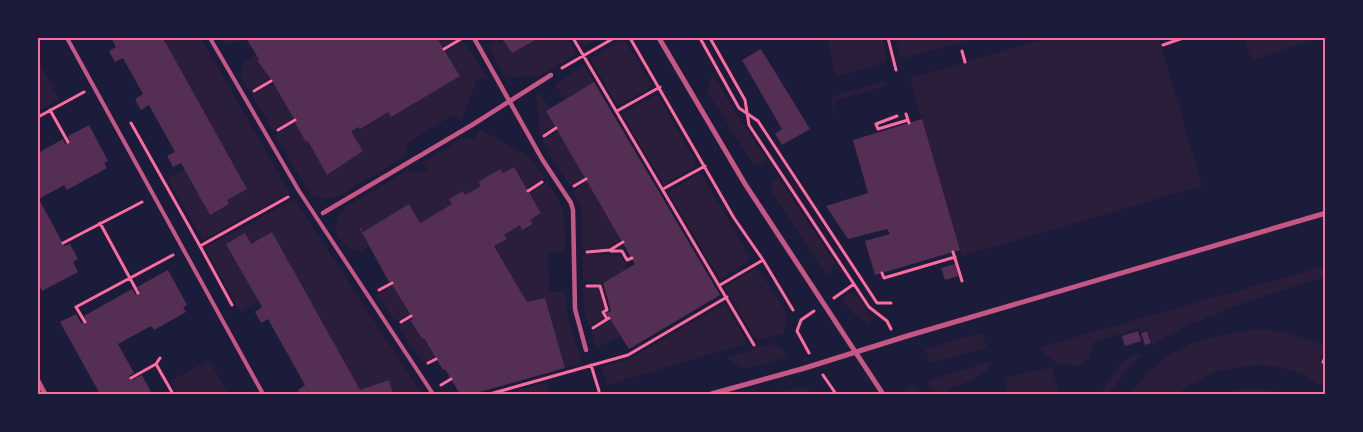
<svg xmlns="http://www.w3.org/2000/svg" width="1363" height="432" font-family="'Sofia Sans Condensed',sans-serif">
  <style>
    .green { fill: #2a1e3b }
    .building { fill: #542f53 }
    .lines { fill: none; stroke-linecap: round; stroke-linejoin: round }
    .path { stroke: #ff6b9d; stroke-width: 3 }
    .service { stroke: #c65784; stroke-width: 4 }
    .pedestrian { stroke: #c65784; stroke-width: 4.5 }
    .minor { stroke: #c65784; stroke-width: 5 }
    .neatline { fill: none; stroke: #ff6b9d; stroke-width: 2 }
  </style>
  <rect width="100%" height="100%" fill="#1b1b3a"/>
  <path class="green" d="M163 38H201L290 193 203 240 167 178 185 169 227 200 247 189Z
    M219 38H247C236 44 228 47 219 38Z
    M437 38H459L443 47Z
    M539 38H567L577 54 537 78 533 76 506 78 487 45 497 40 499 43 504 40 512 53Z
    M577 38H599L583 47Z
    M839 38H882L887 59 886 62 836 77 828 40Z
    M895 38H976L905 58 900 57Z
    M1048 38H1159L1202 186 962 256 910 78Z
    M1243 38H1316L1252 61Z
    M622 40 626 42 650 83V88L618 106 590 59Z
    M464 41 487 78 477 79 462 120 464 121 462 122 453 115 407 143V155L402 159 336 197 321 199 311 195 275 135 295 123 306 142 308 141 328 175 363 151 351 131 359 127 360 128 388 112 391 116 460 75 446 51Z
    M256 54 259 59 258 60 269 79 249 91C238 72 237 66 256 54Z
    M38 59 59 99 38 111Z
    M584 66 594 82 564 100 555 84Z
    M711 77H714L739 118 768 161C762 165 758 166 752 162L707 92Z
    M884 81 886 86 833 101 837 117 836 118 831 100 833 96Z
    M273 83 294 118 273 130 252 95Z
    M540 93 550 109 555 126 540 136 536 95Z
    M653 96H658L695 161 694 167 664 185 622 114Z
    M479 129 529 156 545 178 527 188 514 167 503 173 500 169 478 183 481 186 465 195 462 191 449 199 452 204 420 223 409 205 363 232 360 230 370 246C366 248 363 251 359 251 347 252 334 236 336 224 337 218 341 212 345 207L407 171 428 173 423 162 463 138 474 139Z
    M558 131 585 176 570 186 542 140Z
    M698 174 703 176 750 257 749 262 720 279 668 192Z
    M778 177 835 263 827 277 770 188 772 181Z
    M587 181 621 239 605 249H583L582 209 573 191Z
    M548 182 564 210 565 252 548 253 549 292H566V309L582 363 565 368 545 298 527 302 494 246 507 239 504 235 520 225 523 230 533 224 530 220 541 213 529 193Z
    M294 199 422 394H393L389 380 360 390 272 232 251 244 245 234 259 301 240 312 205 248Z
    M583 254 620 255 628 268 603 283 583 282Z
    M1325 266V277C1286 289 1246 301 1208 317 1189 325 1170 333 1153 346L1148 329 1140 331 1139 328 1093 343 1089 358 1084 364C1068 369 1048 362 1040 347Z
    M754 269 759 270 785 310 786 318 784 333 760 340 754 337 724 287Z
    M393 285 410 314 396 322 377 295Z
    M583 287 599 288 604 309 599 312 603 318 589 327 584 310Z
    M850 293 858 297 871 318 869 324 854 314 841 298Z
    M723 304H725L746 340 745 344 607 385 601 367 631 358Z
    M410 320 421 339 424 338 435 357 423 363 399 327Z
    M611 320 620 336 596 348 591 332Z
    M1258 329C1282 331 1303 337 1325 346L1320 361 1325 364V387L1300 373 1269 365H1254L1214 372 1192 384 1177 394H1130C1165 346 1202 336 1258 329Z
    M982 333 987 348 930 363 925 349Z
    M770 344 783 349 787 357 746 369 726 358Z
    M1139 353 1142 355 1126 370 1109 394H1101C1111 376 1119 361 1139 353Z
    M209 360 228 394H177L170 381Z
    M992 361C987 376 961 385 947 390L950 394H937L927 381Z
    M1052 367 1059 394H1008L1004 378Z
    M547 382 551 394H505Z
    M914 385 921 394H902L901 393Z
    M805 386 812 394H769Z
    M1241 389H1263L1285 394H1223Z"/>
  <path class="building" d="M111 38H163L247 189 227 200 229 204 210 215 181 163 173 167 167 156 175 152 149 105 141 110 135 99 143 94 123 58 115 62 109 51 116 47Z
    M246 38H437L460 76 391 117 388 112 360 129 359 127 351 131 363 151 327 175 308 141 306 142 295 123 296 122 272 81 257 60 259 59Z
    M502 38H539L512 53Z
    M761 49 810 129 782 145 775 134 782 129 742 60Z
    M594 82 720 295 629 349 606 313 611 311 603 283 635 264 546 111Z
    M922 119 960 250 875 275 865 241 890 234 887 229 848 239 826 206 868 193 853 140Z
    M89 125 108 161 104 163 107 168 67 190 64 185 39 199 64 246 70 244 78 259 73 262 78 272 42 291 38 282V153L63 139 65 144 70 141 68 136Z
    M514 167 541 213 530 220 533 224 522 230 520 225 504 235 507 239 494 246 527 302 545 298 565 368 472 394H460L445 369 443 370 424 338 422 339 410 320 413 319 410 314 390 281 389 282 360 229 361 228 363 232 409 204 420 223 452 204 449 199 463 191 465 195 481 186 478 182 500 169 503 173Z
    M272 232 360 390 389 380 393 394H300L298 390 305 385 268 319 261 323 255 312 262 307 226 244 245 233 251 244Z
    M955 264 958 276 945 280 941 268Z
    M168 270 187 305 183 307 186 312 154 330 151 326 118 344 134 373 129 376 132 380 142 375 152 394H100L60 322 76 314 81 323 85 322 86 321 84 316 132 289 135 294 140 291 137 287Z
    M1138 331 1141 341 1125 346 1122 336Z
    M1147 331 1151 343 1145 345 1141 333Z"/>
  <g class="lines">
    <path class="path" d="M573 38 754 345
      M630 38 734 218 763 260 793 310
      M700 38 739 108 758 121 877 303H891
      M710 38 745 100 749 125 869 307 887 321 891 329
      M888 38 896 70
      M1163 45 1183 38
      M444 49 461 39
      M962 51 965 62
      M562 68 614 38
      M254 91 271 81
      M50 110 68 142
      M617 111 660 87
      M906 114 909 123
      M897 116 876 124 878 129 908 120
      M38 117 84 92
      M131 123 200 246 232 305
      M278 130 295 120
      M544 136 556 128
      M574 186 586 179
      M663 189 705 166
      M528 191 542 182
      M100 223 138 293
      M63 243 142 202
      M200 246 288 197
      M611 251H622L627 260 632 258
      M587 252 610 250 623 242
      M953 252 962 281
      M882 273 884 278 955 257
      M720 285 763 260
      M587 286H600L607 310 603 312 607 319
      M379 290 392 283
      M834 298 854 284
      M85 322 76 307 173 255
      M401 322 411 316
      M593 328 609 318
      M809 353 797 331 801 320 814 311
      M160 358 156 364 173 394
      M1323 362 1326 355
      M428 363 436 359
      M591 365 599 391
      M823 375 836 394
      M131 378 156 364
      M441 385 451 379
      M490 394 628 355 727 297"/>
    <path class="service" d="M67 38 263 394
      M210 38 299 191 433 394"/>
    <path class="pedestrian" d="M474 38 542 159 571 203 573 210 575 309 586 350
      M323 213 472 125 551 75"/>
    <path class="minor" d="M659 38 745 184 883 394
      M38 381 45 394
      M711 394 805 368 907 336 1326 213"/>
  </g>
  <rect width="1363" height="432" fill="none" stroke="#1b1b3a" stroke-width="78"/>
  <rect x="39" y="39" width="1285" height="354" class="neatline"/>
</svg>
